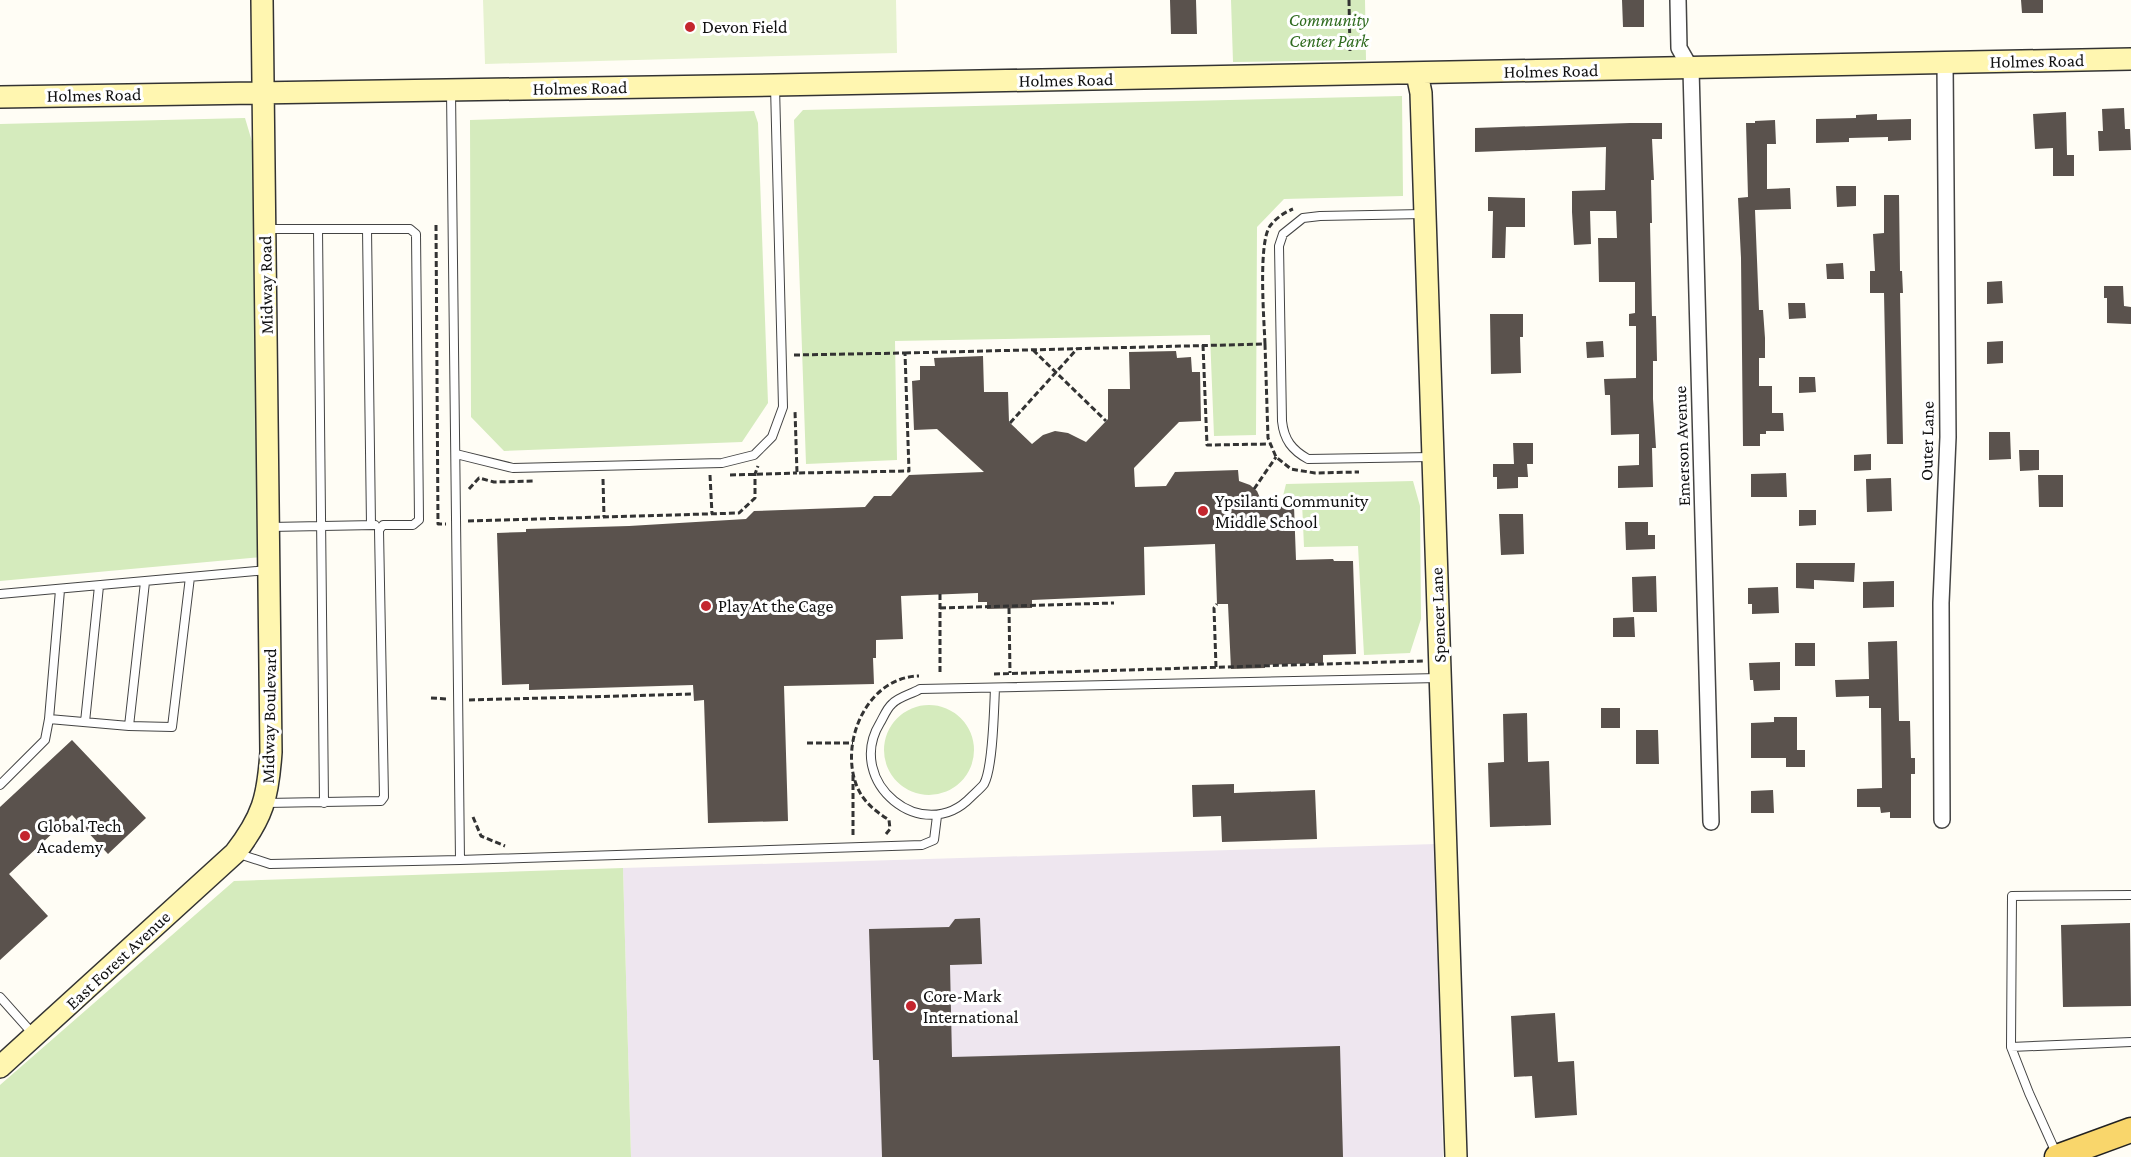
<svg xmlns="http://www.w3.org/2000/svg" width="2131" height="1157" font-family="'Crimson Pro',serif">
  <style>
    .industrial { fill: #eee6ef }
    .green { fill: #d5ebbd }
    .pitch { fill: #e6f2cf }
    .building { fill: #5a524d }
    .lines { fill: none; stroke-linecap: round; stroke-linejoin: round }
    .lane-casing { stroke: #444; stroke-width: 10 }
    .street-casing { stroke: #444; stroke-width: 18 }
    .secondary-casing { stroke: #333; stroke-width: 24 }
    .primary-casing { stroke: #222; stroke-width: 27 }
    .path { stroke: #333; stroke-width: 3; stroke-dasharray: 6 3; stroke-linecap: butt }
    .lane { stroke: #fff; stroke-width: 8 }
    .street { stroke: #fff; stroke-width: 15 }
    .secondary { stroke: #fff6b0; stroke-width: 21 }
    .primary { stroke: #f9d66b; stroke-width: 24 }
    .poi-dot { fill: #c4262e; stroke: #fff; stroke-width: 2 }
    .labels { text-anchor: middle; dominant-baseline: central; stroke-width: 6; stroke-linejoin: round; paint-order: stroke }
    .park-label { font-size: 18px; font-style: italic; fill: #2f6b1f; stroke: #fff }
    .poi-label { font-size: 18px; fill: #111; stroke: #fff; text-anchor: start }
    .street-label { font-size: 18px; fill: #111; stroke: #fff }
  </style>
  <rect width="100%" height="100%" fill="#fffdf5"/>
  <path class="industrial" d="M1436 844 1443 1157H631L623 868Z"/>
  <path class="green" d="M1231 0H1365L1366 60 1233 62Z
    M1402 96 1403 196 1284 199 1257 227 1256 435 1214 436 1210 335 895 341 897 460 806 464 794 120 803 110Z
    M754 111 758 123 768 403 742 442 504 451 471 417 470 120Z
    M245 118 256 155 261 557 0 581V124Z
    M1413 481 1420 506 1421 619 1410 653 1364 655 1358 546 1304 547 1302 502 1282 500 1286 484Z
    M884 750a45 45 0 1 1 90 0a45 45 0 1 1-90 0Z
    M623 868 631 1157H0V1085L234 881Z"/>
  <path class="pitch" d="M483 0H896L897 53 485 64Z"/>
  <path class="building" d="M1170 0H1196L1197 34H1171Z
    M1622 0H1644V27H1623Z
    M2021 0H2043V13H2022Z
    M2124 108 2125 129H2130L2131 150 2099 151 2098 131H2103L2102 109Z
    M2066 112 2067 155H2074V176H2053V148L2035 149 2033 114Z
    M1877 114V120L1911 119V140L1888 141V137L1849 138V142L1816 143V119L1856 118V115Z
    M1775 120 1776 144H1767V189L1790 188 1791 209 1755 210 1759 310H1763L1765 338V358H1759V386H1772V413H1783L1784 431H1766V434H1760V446H1743L1741 258 1738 198 1748 197 1746 123H1755V121Z
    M1630 123H1662V139H1652L1654 180H1651L1652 223H1650L1652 316H1656L1657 361H1653V399L1656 448H1652L1653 487 1618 488V466L1639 465V434L1611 435 1610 395H1605L1604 379 1636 378V326H1629V314L1635 313V282H1599L1598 238H1617L1616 211H1590L1591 244 1574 245 1572 212V191L1605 190 1606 147 1475 152V128Z
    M1836 186H1856V206L1837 207Z
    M1884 195H1899L1900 271H1902L1903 293H1900L1903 444H1887L1884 293H1870V271H1875L1873 234 1884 233Z
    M1488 197 1525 198V227H1506L1505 258H1492L1493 211H1488Z
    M1843 263 1844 279H1827L1826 264Z
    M2002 281 2003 303 1987 304V282Z
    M2104 286H2123L2124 306 2131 307V324L2107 323V298H2104Z
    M1788 303H1805L1806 318 1789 319Z
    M1490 314H1523V337H1520L1521 373 1491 374Z
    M1603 341 1604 357 1587 358 1586 342Z
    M2003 341V363L1987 364V342Z
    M1176 351 1177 358 1191 357 1192 372H1200L1201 421 1179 422 1134 468 1135 487 1166 486 1175 472 1238 470 1239 481 1250 485 1257 491 1264 507 1294 506 1296 560 1333 559 1334 561H1353L1356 654 1323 655V663L1265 665V668L1231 669 1228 604H1217L1215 544 1144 547 1145 595 1032 600V608L987 609V602H978V593L901 596 903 639 876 640V658H873L874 684 784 686 788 821 708 823 704 700 694 701 693 685 529 690V684L502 685 497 533 526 532V529L629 526 746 519 754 511 865 507 874 496H891L909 475 984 472 937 429 914 430 912 381 920 380V366H935L934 358 983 356 984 392H1008L1009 422 1032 444 1043 435 1055 431 1068 433 1086 442 1108 419V389H1130L1129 352Z
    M1799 377H1815L1816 392 1799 393Z
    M1989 432H2010L2011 459 1989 460Z
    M1513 443H1533V464H1527L1528 477H1518V488L1497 489V477H1493V464H1514Z
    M2019 450H2039V470L2020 471Z
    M1871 454V470L1854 471V455Z
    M1786 473 1787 497H1751V474Z
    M2038 475H2063V507H2039Z
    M1891 478 1892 511 1867 512 1866 479Z
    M1799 510H1816V525L1799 526Z
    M1499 514H1523L1524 554 1501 555Z
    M1625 522H1648V535H1655V549L1626 550Z
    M1796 563H1855L1854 582 1814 580V589L1796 588Z
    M1656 576 1657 612H1633L1632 577Z
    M1894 581V607L1863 608V582Z
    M1778 587 1779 613 1752 614V604H1748V588Z
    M1634 617 1635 637H1613V618Z
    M1897 641 1899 721H1910L1911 758H1915V774H1911V818H1890V812L1881 813 1880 807H1857V789L1882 788 1881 708H1869V696L1836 697 1835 680 1869 679 1868 642Z
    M1795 643H1815V666H1795Z
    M1780 662V690L1754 691 1753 680H1750L1749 663Z
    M1601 708H1620V728H1601Z
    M1527 713 1528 762 1549 761 1551 825 1490 827 1488 763 1504 762 1503 714Z
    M1774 717H1797V750H1805V767H1786V758H1751V723L1774 722Z
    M1636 730H1658L1659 764H1636Z
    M72 740 146 818 108 854 72 815 9 874 48 916 0 960V807Z
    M1234 784V793L1315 790 1317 839 1222 842 1221 816 1193 817 1192 785Z
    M1773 790 1774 813H1751V791Z
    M980 918 982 964 950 965 952 1057 1340 1046 1343 1157H882L879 1060H873L869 929 949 927 955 919Z
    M2130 923 2131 1006 2063 1007 2061 925Z
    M1555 1013 1558 1062 1574 1061 1577 1115 1535 1118 1532 1076 1514 1077 1511 1016Z"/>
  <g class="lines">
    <g class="lane-casing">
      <path id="lane" d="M451 91 460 860
        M1423 214 1320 216 1303 218 1283 234 1279 246 1282 421C1284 440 1292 450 1308 459L1432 457
        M265 229H410L416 234 419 520 413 525H383L379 530 384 797 381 801 266 803
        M318 229 324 803
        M367 229 371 525
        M456 454 513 468 722 463 754 455 772 437 783 407 775 86
        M270 527 375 525
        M0 594 268 570
        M995 688C994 709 993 768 984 784 981 788 975 793 971 797 923 847 844 782 880 723 883 718 887 708 892 704 898 697 912 694 920 689L1439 678
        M49 719 129 726 172 727 190 577
        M85 722 99 586
        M129 726 145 582
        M0 785 45 740 49 719 60 590
        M236 853 270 864 460 860 922 845 934 840 937 816
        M0 997 33 1034
        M2011 1047 2131 1042
        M2057 1155 2029 1093 2011 1047 2012 896 2131 895"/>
    </g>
    <g class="street-casing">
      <path id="street" d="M1678 0 1679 48 1691 69 1711 822
        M1942 820 1941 603 1948 437 1945 63"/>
    </g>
    <g class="secondary-casing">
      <path id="secondary" d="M1417 74 1421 93 1456 1157
        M0 97 775 85 2131 59
        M0 1067 235 853C263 817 268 797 271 752L262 0"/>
    </g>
    <g class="primary-casing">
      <path id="primary" d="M2057 1157 2131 1130"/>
    </g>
    <path class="path" d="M1349 0 1350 51
      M436 225 438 524H446
      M1265 344C1264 319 1258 243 1270 226 1276 218 1285 212 1293 209
      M1203 345 1207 445 1271 444
      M1033 350 1106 421
      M905 353 1265 344 1268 438 1276 457 1291 469 1315 473 1359 472
      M794 355 905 353 909 471 797 473 795 411
      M1010 423 1077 349
      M710 475 712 514
      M730 475 797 473
      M603 479 604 517
      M469 489 479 478 494 482 534 481
      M1254 489 1276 457
      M468 521 739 513 755 498V474L758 466
      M940 594V675
      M940 608 1114 603
      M1009 608 1010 673
      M1216 667 1214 608 1217 604
      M994 674 1423 661
      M431 698 448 699
      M469 700 693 694
      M807 743H853
      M853 775V836
      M473 817 481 836 505 846
      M886 834 890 829 889 820C875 811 862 801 856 784 840 740 868 677 919 676"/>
    <use href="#lane" class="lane"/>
    <use href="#street" class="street"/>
    <use href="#secondary" class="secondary"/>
    <use href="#primary" class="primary"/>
  </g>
  <g class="poi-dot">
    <circle cx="690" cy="27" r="6"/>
    <circle cx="1203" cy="511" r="6"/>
    <circle cx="706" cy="606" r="6"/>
    <circle cx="25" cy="836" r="6"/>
    <circle cx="911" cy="1006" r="6"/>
  </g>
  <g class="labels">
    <g class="park-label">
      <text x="1329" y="20">Community<tspan x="1329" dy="21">Center Park</tspan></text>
    </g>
    <g class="poi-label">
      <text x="702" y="27">Devon Field</text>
      <text x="1215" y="501">Ypsilanti Community<tspan x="1215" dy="21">Middle School</tspan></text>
      <text x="718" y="606">Play At the Cage</text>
      <text x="37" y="826">Global Tech<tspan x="37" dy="21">Academy</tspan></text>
      <text x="923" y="996">Core-Mark<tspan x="923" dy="21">International</tspan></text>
    </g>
    <g class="street-label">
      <text transform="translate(2037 61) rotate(-1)">Holmes Road</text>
      <text transform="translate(1551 71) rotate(-1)">Holmes Road</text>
      <text transform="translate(1066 80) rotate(-1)">Holmes Road</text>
      <text transform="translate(580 88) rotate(-1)">Holmes Road</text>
      <text transform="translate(94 95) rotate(-1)">Holmes Road</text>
      <text transform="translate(266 285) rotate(-91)">Midway Road</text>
      <text transform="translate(1927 441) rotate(-89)">Outer Lane</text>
      <text transform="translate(1682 446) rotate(-92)">Emerson Avenue</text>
      <text transform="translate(1438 615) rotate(-92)">Spencer Lane</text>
      <text transform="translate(269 716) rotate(-89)">Midway Boulevard</text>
      <text transform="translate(118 960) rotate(-43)">East Forest Avenue</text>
    </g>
  </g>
</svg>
